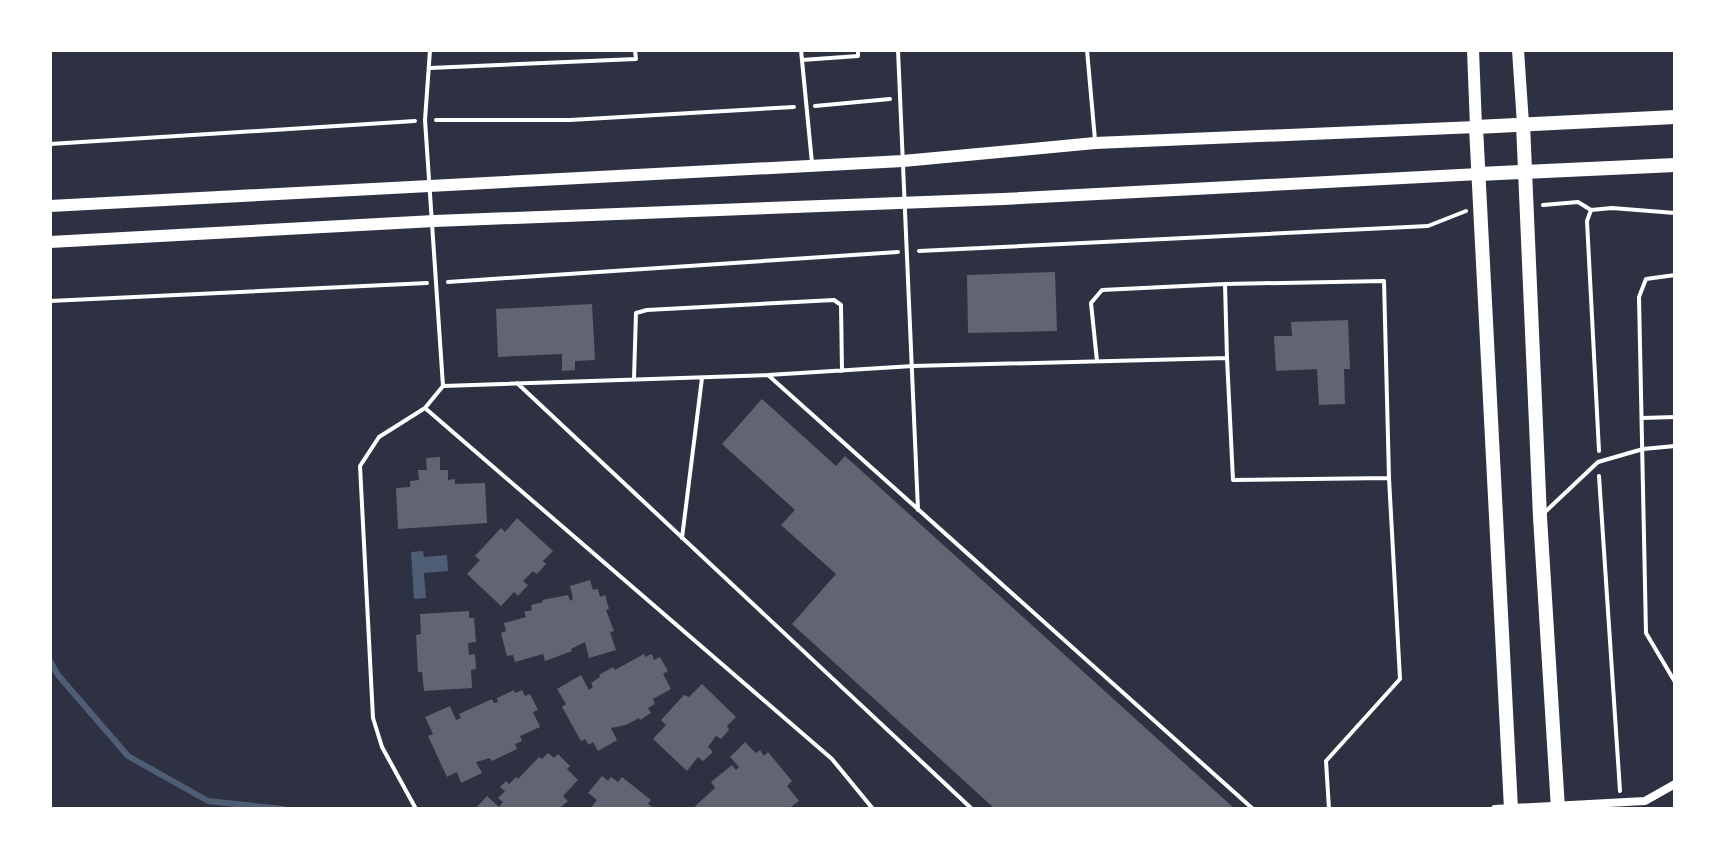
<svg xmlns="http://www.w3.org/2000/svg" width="1725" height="859" font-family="'Roboto Condensed',sans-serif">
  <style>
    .water { fill: #4f5d75 }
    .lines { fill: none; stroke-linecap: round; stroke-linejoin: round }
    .stream { stroke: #4f5d75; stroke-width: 6 }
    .building { fill: #626471 }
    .path { stroke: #fff; stroke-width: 4 }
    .service { stroke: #fff; stroke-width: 4 }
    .minor { stroke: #fff; stroke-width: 8 }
    .secondary { stroke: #fff; stroke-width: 12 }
    .primary { stroke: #fff; stroke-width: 12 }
    .trunk { stroke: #fff; stroke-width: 14 }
  </style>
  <rect width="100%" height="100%" fill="#2d3142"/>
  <path class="water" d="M423 551 424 557 447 555 448 571 424 573 426 598 414 599 411 552Z"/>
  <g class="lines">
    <path class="stream" d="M50 661 58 675 128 756 208 801 283 809"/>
  </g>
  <path class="building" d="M1055 272 1057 331 968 333 967 275Z
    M592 304 595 360 575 361V370L562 371V354L498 357 496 309Z
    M1348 320 1350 369H1344L1345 404 1319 405 1317 369 1276 371 1274 336H1292L1291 322Z
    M762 399 836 466 845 456 1235 809H995L792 624 836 574 781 525 795 510 722 444Z
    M440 457V470H448V480L455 479V484L485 483 487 523 398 529 396 488 410 487V481L419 480 418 470H427L426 458Z
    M517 518 553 551 543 561 546 564 537 574 533 571 523 581 528 585 518 596 514 592 501 606 467 574 480 560 475 556 501 528 505 532Z
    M590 580 593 590 598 589 600 597 605 595 609 609 606 610 614 631 610 632 616 650 589 658 585 642 571 649 572 651 545 661 543 654 515 662 513 655 507 656 501 633 506 631 504 623 526 617 524 612 532 610 531 605 543 602 542 600 568 595 570 601 573 599 570 586Z
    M469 611V618H474L476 642 468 643 469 655 475 654 476 669 471 670 472 688 424 691 422 672H418L416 635 421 634 420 614Z
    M644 654 645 657 652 654 654 660 660 657 668 671 663 674 671 689 653 699 655 704 648 708 651 713 640 720 639 718 626 725 611 728 617 740 598 751 593 742 589 745 585 739 581 741 562 707 566 704 557 689 581 675 589 690 593 687 591 683 600 677 599 675 613 667 615 670Z
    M702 684 736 717 727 726 729 730 721 739 716 736 708 747 713 752 703 761 698 757 687 771 653 739 666 725 661 720 684 695 689 697Z
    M514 690 515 693 522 690 525 696 530 694 538 710 533 712 540 727 520 736 522 741 515 744 517 749 492 761 490 758 476 762 482 773 461 783 457 772 447 777 428 736 433 734 425 717 450 706 456 720 461 718 459 714 492 699 494 703 498 702 497 698Z
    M745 742 756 753 760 750 764 756 768 752 792 781 787 786 799 801 788 809H692L715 788 711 782 732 765 736 770 739 767 730 757Z
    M548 753 554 758 558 754 570 766 567 769 578 780 563 796 568 801 561 807 563 809H475L487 796 499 807 503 802 498 798 505 791 500 787 506 781 509 784 516 777 518 779 539 757 542 759Z
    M602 776 608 781 611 777 618 782 622 777 651 800 648 804 655 809H590L597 800 588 793Z"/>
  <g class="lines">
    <path class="path" d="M815 106 890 99
      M436 120H570L794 107
      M50 144 415 121
      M1543 205 1578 202 1591 210
      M919 251 1428 226 1466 211
      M448 282 898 252
      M50 301 427 283
      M1599 451 1587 221 1591 210 1612 208 1675 213
      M1599 476 1620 791"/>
    <path class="service" d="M430 50 425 120 443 386
      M801 50 812 163
      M898 50 918 510
      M1087 50 1095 140
      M802 60 858 56V50
      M430 68 636 59 635 50
      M1675 275 1646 279 1639 297 1646 633 1675 682
      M1227 358 1225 284 1384 281 1389 478 1400 679 1326 761 1329 809
      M1097 361 1091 303 1102 290 1225 284
      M768 375 913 366 1227 358 1233 480 1389 478
      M634 378 636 313 647 310 834 300 841 305 842 371
      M517 383 972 809
      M425 408 832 759 873 809
      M1642 418 1675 417
      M1545 512 1598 462 1643 449 1675 446
      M682 538 702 378
      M416 809 382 747 373 718 360 466 379 437 425 408 443 386 768 375 1253 809"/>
    <path class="minor" d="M1495 809 1645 801 1675 784"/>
    <path class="secondary" d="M1473 50 1476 127
      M1518 50 1523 124"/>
    <path class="primary" d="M50 206 903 161 1095 143 1476 127
      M50 242 434 221 1003 199 1479 174"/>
    <path class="trunk" d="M1523 124 1540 517 1558 809
      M1479 174 1675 165
      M1511 809 1476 127 1675 117"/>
  </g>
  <rect width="1725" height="859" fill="none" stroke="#ffffff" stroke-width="104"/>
</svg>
